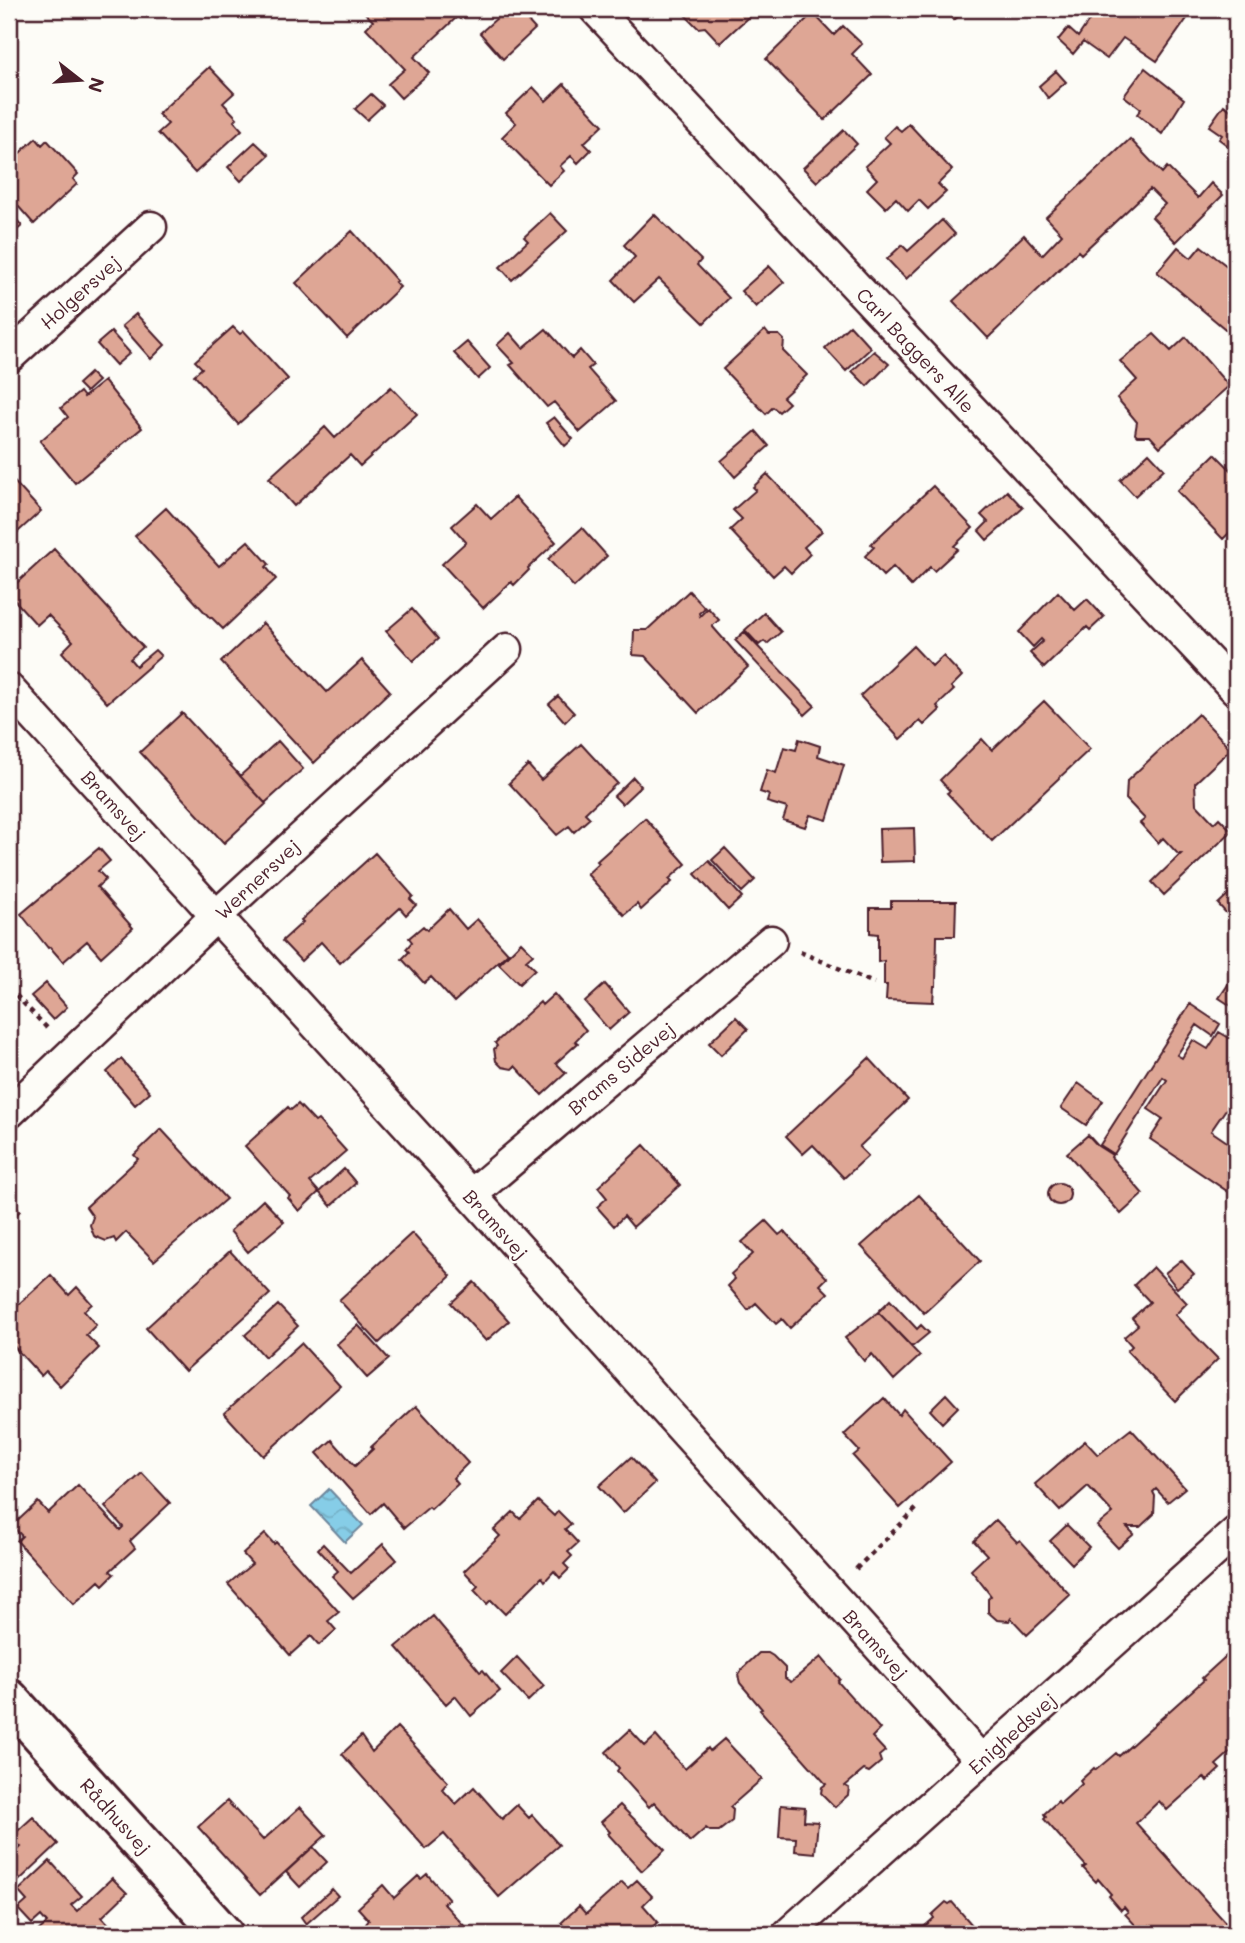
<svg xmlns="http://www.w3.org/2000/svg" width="1245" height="1943" font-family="Mali,sans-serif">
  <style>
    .water { fill: url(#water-waves); stroke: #6e879c; stroke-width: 2 }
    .building { fill: #dea695; stroke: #4a1f2b; stroke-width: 2 }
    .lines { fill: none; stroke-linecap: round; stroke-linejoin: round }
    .minor-casing { stroke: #4a1f2b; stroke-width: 35 }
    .tertiary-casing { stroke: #4a1f2b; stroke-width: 44 }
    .path { stroke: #4a1f2b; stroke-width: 4.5; stroke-dasharray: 5 5; stroke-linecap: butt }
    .minor { stroke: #fdfcf7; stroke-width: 30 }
    .tertiary { stroke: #fdfcf7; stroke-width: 38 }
    .labels { text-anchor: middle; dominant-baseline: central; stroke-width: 5; stroke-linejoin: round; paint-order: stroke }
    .street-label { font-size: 19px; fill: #4a1f2b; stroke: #fdfcf7 }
  </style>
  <defs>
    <pattern id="water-waves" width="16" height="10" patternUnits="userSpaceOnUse" patternTransform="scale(1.75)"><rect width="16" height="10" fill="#86cde7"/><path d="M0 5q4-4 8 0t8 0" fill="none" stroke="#75b0c6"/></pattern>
  </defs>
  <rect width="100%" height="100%" fill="#fdfcf7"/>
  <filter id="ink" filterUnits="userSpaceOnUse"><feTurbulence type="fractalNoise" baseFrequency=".0143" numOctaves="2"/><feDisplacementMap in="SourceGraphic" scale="14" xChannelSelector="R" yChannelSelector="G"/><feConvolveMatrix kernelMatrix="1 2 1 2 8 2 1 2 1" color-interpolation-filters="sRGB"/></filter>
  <g filter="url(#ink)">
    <path class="water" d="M329 1489 363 1525 345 1542 311 1506Z"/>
    <path class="building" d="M365 9H471L460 19 457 17 414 57 429 73 401 98 388 84 405 69 366 28 373 21 363 11Z
      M507 9H517L535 29 503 59 480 33Z
      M684 9H757L720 43 705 27 698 28 683 13Z
      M945 9H967L954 20Z
      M1097 9H1191L1193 10 1157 61 1123 38 1107 59 1083 42 1073 54 1058 40 1068 28 1078 37Z
      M813 13 834 35 843 26 862 44 852 54 872 75 825 120 766 59Z
      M209 67 234 93 223 103 237 118 234 121 242 130 195 173 158 133 168 124 158 114Z
      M1145 68 1184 99 1162 134 1137 114 1141 109 1124 96Z
      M1056 71 1066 82 1048 98 1039 86Z
      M564 84 603 125 584 143 591 150 578 163 571 156 560 166 564 171 549 185 502 137 516 123 506 113 533 87 546 101Z
      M371 94 383 105 367 120 355 109Z
      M1224 105 1236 114V152L1219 139 1222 135 1209 126Z
      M909 124 952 170 938 184 946 192 928 209 919 200 908 211 896 198 886 208 867 189 877 179 865 166 890 143 884 137 895 126 901 131Z
      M844 130 857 144 817 182 803 168Z
      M36 138 42 145 47 140 78 174 73 179 77 184 34 224 9 196V163Z
      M1130 139 1162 173 1167 167 1198 198 1211 183 1223 195 1176 242 1152 217 1165 204 1150 189 1081 254 1078 251 988 338 953 301 1024 235 1042 255 1062 234 1046 217Z
      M255 142 269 155 241 181 228 167Z
      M9 211 22 226 10 236 9 234Z
      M550 213 567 231 512 280 500 267 528 241 524 237Z
      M654 214 701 260 697 265 729 298 704 323 659 279 634 302 613 280 635 257 624 245Z
      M942 220 955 234 906 279 887 259 902 245 908 251Z
      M352 231 397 281 395 282 400 287 347 338 296 283Z
      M1201 246 1236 273V338L1157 272 1178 247 1191 258Z
      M769 266 784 282 756 307 741 291Z
      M136 314 165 345 151 359 122 326Z
      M850 325 871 348 846 371 825 348Z
      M233 327 240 334 244 331 288 379 238 424 194 375 202 368 195 361Z
      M546 329 572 358 580 350 593 365 588 369 616 401 580 432 554 402 547 407 510 365 514 363 497 345 510 333 523 348Z
      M765 330 769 335H779L784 340 783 351 807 375 783 397 789 403 779 412 773 407 766 414 723 369Z
      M111 332 130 353 116 365 97 344Z
      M1154 334 1171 351 1186 337 1229 386 1160 447 1150 436H1137L1135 434 1137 422 1117 398 1137 380 1120 361Z
      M467 342 490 368 478 379 454 353Z
      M874 351 889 364 867 386 852 371Z
      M1236 363V377L1229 369Z
      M90 373 98 381 86 392 78 384Z
      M104 381 142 428 75 483 40 441 68 417 61 408 80 392 84 397Z
      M391 387 417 414 360 466 350 455 294 506 269 478 325 427 335 438Z
      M554 417 573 439 565 446 546 423Z
      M756 431 769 446 735 477 721 461Z
      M1149 453 1164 469 1135 496 1120 480Z
      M1215 454 1233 472 1236 468V526L1223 539 1177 491Z
      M767 474 822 531 804 547 810 554 791 573 784 566 773 576 730 530 742 519 733 510 756 490 753 487Z
      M9 476 41 511 9 540Z
      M933 486 973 528 954 546 958 549 934 571 930 567 911 586 893 567 883 576 865 556 874 547 871 544Z
      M1007 491 1023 508 987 540 979 531 988 522 981 515Z
      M515 497 556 542 528 568 529 570 514 585 511 582 483 608 442 564 466 542 452 526 477 504 491 519Z
      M166 508 219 566 248 541 269 564 266 567 276 579 223 629 211 617 210 618 135 536Z
      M582 528 607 556 574 587 548 559Z
      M54 549 143 647 130 659 136 666 155 650 161 656 107 703 62 652 73 641 48 615 37 625 9 594V590Z
      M689 591 705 608 699 613 700 616 708 608 719 620 712 626 748 667 698 713 645 656 633 655 634 630H647Z
      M1058 592 1075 610 1087 599 1104 617 1090 630 1087 627 1044 668 1030 653 1043 641 1041 639 1033 647 1019 632Z
      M412 609 438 639 413 661 386 631Z
      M764 613 781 632 767 644 764 641 759 645 745 630Z
      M263 623 327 692 362 660 390 691 314 763 221 662Z
      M744 632 815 706 805 715 735 640Z
      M913 646 932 666 943 656 962 676 951 687 954 690 937 706 940 710 924 725 920 721 900 739 860 696Z
      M558 696 574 713 565 722 549 704Z
      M1044 701 1090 749 992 841 947 793 950 791 940 780 982 739 992 750Z
      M182 713 266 804 224 843 140 752Z
      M1198 714 1231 749 1195 783 1196 804 1214 823 1219 818 1232 831 1164 895 1152 882 1181 854H1178L1163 838 1158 843 1140 823 1145 819 1126 799 1127 781Z
      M799 739 820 746 818 756 844 765 827 820 810 815 805 827 783 820 787 808 767 802 769 795 760 792 767 770 776 773 784 747 796 750Z
      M278 741 303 769 265 803 240 776Z
      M581 744 617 783 585 813 590 818 574 832 569 826 557 835 509 783 528 765 541 780Z
      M633 777 641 786 622 804 614 796Z
      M645 818 686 864 669 879 672 882 641 910 637 904 624 915 587 874 599 863 597 861Z
      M914 828 915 861 880 862 879 829Z
      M99 848 110 861 98 871 106 879 97 887 133 928 101 957 87 941 63 962 50 947 48 948 21 914Z
      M725 848 755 880 742 892 712 860Z
      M375 853 413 896 410 899 416 905 406 915 400 908 340 963 321 942 301 961 282 941 303 922 301 920Z
      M709 861 742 897 728 910 695 874Z
      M1236 887V924L1218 904Z
      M891 901H956L955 936H937L936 986H934L933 1002 886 1000 887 985H884V961L878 962V934L870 933V908H891Z
      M449 909 466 929 477 919 508 953 454 1002 431 977 424 983 402 959 409 952 406 949 412 942 409 938 423 926 427 930Z
      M521 942 533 954 526 960 535 969 519 984 499 964Z
      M1236 973V1009L1219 998Z
      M46 983 67 1007 53 1020 31 996Z
      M605 984 629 1012 609 1030 585 1002Z
      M554 994 586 1030 575 1041 578 1043 556 1063 566 1073 542 1095 515 1066 512 1069 502 1067 496 1061 494 1049 497 1046 495 1043 540 1002 542 1005Z
      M1190 1004 1220 1024 1213 1036 1197 1025 1177 1055 1182 1058 1193 1040 1208 1049 1219 1032 1236 1042V1093L1231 1100 1235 1102 1236 1100V1116H1227L1230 1111 1226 1109 1211 1131 1236 1148V1177L1227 1191 1150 1139 1163 1119 1148 1109 1167 1080 1163 1077 1114 1154 1100 1145Z
      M736 1017 748 1029 721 1055 709 1043Z
      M869 1058 908 1100 859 1147 868 1156 844 1178 813 1145 803 1154 786 1136Z
      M121 1059 150 1092 135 1105 107 1072Z
      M1078 1083 1103 1101 1086 1125 1061 1108Z
      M298 1104 315 1122 318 1120 346 1151 310 1182 319 1192 299 1211 288 1198 290 1196 245 1146 288 1107 291 1110Z
      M161 1129 226 1199 154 1261 126 1232 116 1242 114 1238 106 1241 94 1236 90 1225 93 1217 86 1207 138 1159 134 1155Z
      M1088 1135 1098 1146 1112 1155 1111 1157 1143 1194 1121 1214 1067 1153Z
      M644 1145 680 1185 633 1227 624 1216 614 1226 597 1207 607 1198 598 1187Z
      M344 1169 356 1183 331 1206 319 1192Z
      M1048 1194a11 11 0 1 1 22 0a11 11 0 1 1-22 0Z
      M919 1195 980 1261 924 1313 861 1246Z
      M9 1199 20 1211 9 1222Z
      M263 1200 284 1222 248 1252 230 1231Z
      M766 1221 779 1235 784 1231 827 1278 820 1285 828 1293 790 1328 782 1319 776 1324 756 1303 748 1310 728 1286 735 1279 731 1274 753 1254 742 1242Z
      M412 1233 451 1276 379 1343 339 1300Z
      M230 1251 270 1294 185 1371 146 1328Z
      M1181 1260 1194 1274 1177 1288 1165 1273Z
      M1153 1267 1187 1303 1175 1315 1218 1359 1175 1401 1127 1351 1132 1346 1124 1337 1138 1325 1132 1318 1150 1302 1134 1285Z
      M51 1275 69 1295 77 1287 92 1304 84 1311 96 1325 86 1335 99 1348 60 1386 46 1371 41 1376 9 1341V1313Z
      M474 1282 509 1321 486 1341 451 1303Z
      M890 1300 917 1329 921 1325 929 1333 912 1347 878 1312Z
      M278 1305 298 1326 265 1357 245 1335Z
      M878 1312 920 1356 894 1380 872 1354 864 1361 845 1338Z
      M358 1325 389 1359 367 1378 337 1344Z
      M301 1343 340 1386 263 1456 224 1413Z
      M946 1394 958 1407 942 1423 930 1410Z
      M884 1398 899 1415 903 1409 951 1462 900 1508 853 1456 859 1451 844 1435Z
      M416 1406 468 1463 453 1478 458 1484 431 1509 429 1507 404 1528 383 1503 371 1514 317 1453 332 1440 355 1466 373 1449 371 1447Z
      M1131 1429 1185 1488 1168 1502 1156 1489 1153 1492 1155 1496 1154 1514 1140 1527H1127L1134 1534 1118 1548 1097 1526 1113 1513 1088 1486 1060 1511 1035 1484 1085 1441 1098 1455Z
      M631 1457 655 1483 623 1513 599 1486Z
      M142 1473 170 1503 130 1541 135 1548 110 1571 114 1574 103 1585 99 1581 74 1604 17 1541 22 1536 12 1526 38 1502 48 1513 78 1485 120 1530 123 1527 105 1507Z
      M538 1501 554 1516 558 1511 571 1524 565 1529 578 1543 568 1552 572 1556 564 1564 569 1569 560 1578 554 1571 545 1581 542 1577 505 1614 491 1600 487 1604 474 1590 478 1586 464 1571 500 1536 494 1530 513 1512 520 1519Z
      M996 1520 1017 1542 1020 1540 1070 1595 1027 1635 1011 1618 1009 1621 997 1620 988 1612V1599L991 1596 971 1570 987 1555 974 1541Z
      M1067 1525 1089 1547 1072 1564 1050 1541Z
      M265 1534 274 1544 276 1542 339 1612 328 1621 336 1630 319 1645 311 1636 290 1655 228 1584 252 1564 243 1554Z
      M323 1544 351 1573 383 1544 397 1560 353 1598 332 1576 338 1571 318 1549Z
      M433 1616 480 1672 483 1670 500 1691 471 1716 455 1696 446 1704 396 1647Z
      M1236 1647V1747L1216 1765 1220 1769 1207 1781 1204 1777 1167 1810 1159 1801 1136 1823 1236 1934H1148L1141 1926 1138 1928 1125 1914 1128 1912 1124 1907 1121 1910 1109 1896 1111 1894 1098 1879 1096 1882 1083 1868 1086 1866 1044 1819 1046 1817 1044 1814 1058 1801 1060 1804 1082 1784 1080 1781 1094 1768 1096 1770 1116 1753 1119 1756 1204 1680 1202 1678Z
      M759 1653H768L773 1656 785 1668V1678L791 1682 821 1657 840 1679 838 1682 880 1729 872 1737 885 1751 879 1756 881 1762 869 1772 864 1770 845 1786 849 1788 848 1795 835 1807 821 1793 822 1787 826 1784 760 1710 762 1709 740 1683 738 1675 742 1669Z
      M517 1657 544 1686 528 1701 501 1673Z
      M397 1727 448 1782 442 1789 456 1804 474 1787 502 1819 517 1805 529 1818 532 1815 559 1845 499 1897 444 1834 426 1849 342 1754 361 1736 372 1752Z
      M630 1730 645 1746 656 1736 685 1769 708 1748 710 1751 724 1739 762 1779 730 1807 733 1810 732 1821 719 1831H710L706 1828 690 1842 654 1802 649 1807 617 1771 619 1768 606 1752Z
      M227 1801 263 1840 300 1807 326 1835 260 1895 198 1827Z
      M620 1805 665 1850 642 1871 608 1834 610 1832 601 1822Z
      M781 1805 805 1807 804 1821 818 1822 815 1853 795 1851 796 1838 779 1837Z
      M33 1817 58 1844 9 1890V1859L21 1847 11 1837Z
      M313 1847 327 1862 300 1887 286 1872Z
      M50 1861 82 1896 71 1905 77 1911 112 1878 127 1893 102 1917 118 1934H35L47 1923 41 1916 32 1924 18 1909 27 1901 18 1891Z
      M427 1874 449 1899 443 1903 467 1929 461 1934H375L366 1924 369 1920 358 1908 383 1885 394 1898 418 1876 421 1879Z
      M637 1880 652 1896 643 1905 658 1922 644 1934H564L568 1930 561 1923 579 1906 586 1914 622 1882 628 1888Z
      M332 1889 338 1896 306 1924 301 1917Z
      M946 1902 949 1904 952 1902 980 1934H916L934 1918 932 1915Z"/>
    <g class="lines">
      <g class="minor-casing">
        <path id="minor" d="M595 9 1236 690
          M9 357 151 227
          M9 689 471 1195 981 1760
          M9 1113 216 916 507 649
          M471 1195 771 941
          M788 1934 1236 1532"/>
      </g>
      <g class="tertiary-casing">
        <path id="tertiary" d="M9 1699 223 1934"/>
      </g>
      <path class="path" d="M800 952 874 983
        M9 988 49 1030
        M856 1569 917 1508"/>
      <use href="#minor" class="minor"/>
      <use href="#tertiary" class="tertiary"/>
    </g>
  </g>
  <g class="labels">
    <g class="street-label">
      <text transform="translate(80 292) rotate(-42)">Holgersvej</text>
      <text transform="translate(916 350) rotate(47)">Carl Baggers Alle</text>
      <text transform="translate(114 805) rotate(48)">Bramsvej</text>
      <text transform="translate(257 879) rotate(-43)">Wernersvej</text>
      <text transform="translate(621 1068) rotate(-40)">Brams Sidevej</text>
      <text transform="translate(496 1224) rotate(48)">Bramsvej</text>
      <text transform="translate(876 1644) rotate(48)">Bramsvej</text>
      <text transform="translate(1012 1733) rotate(-42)">Enighedsvej</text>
      <text transform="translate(116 1816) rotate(48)">Rådhusvej</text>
    </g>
  </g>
  <rect width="1245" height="1943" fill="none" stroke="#fdfcf7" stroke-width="35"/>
  <rect x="18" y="18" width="1210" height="1908" fill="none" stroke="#4a1f2b" stroke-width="2.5" filter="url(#ink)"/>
  <g transform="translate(80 80) rotate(107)" stroke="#fdfcf7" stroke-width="5" paint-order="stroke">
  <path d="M0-5L12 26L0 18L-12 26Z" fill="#4a1f2b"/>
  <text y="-10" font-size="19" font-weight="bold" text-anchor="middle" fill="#4a1f2b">N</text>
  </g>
</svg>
